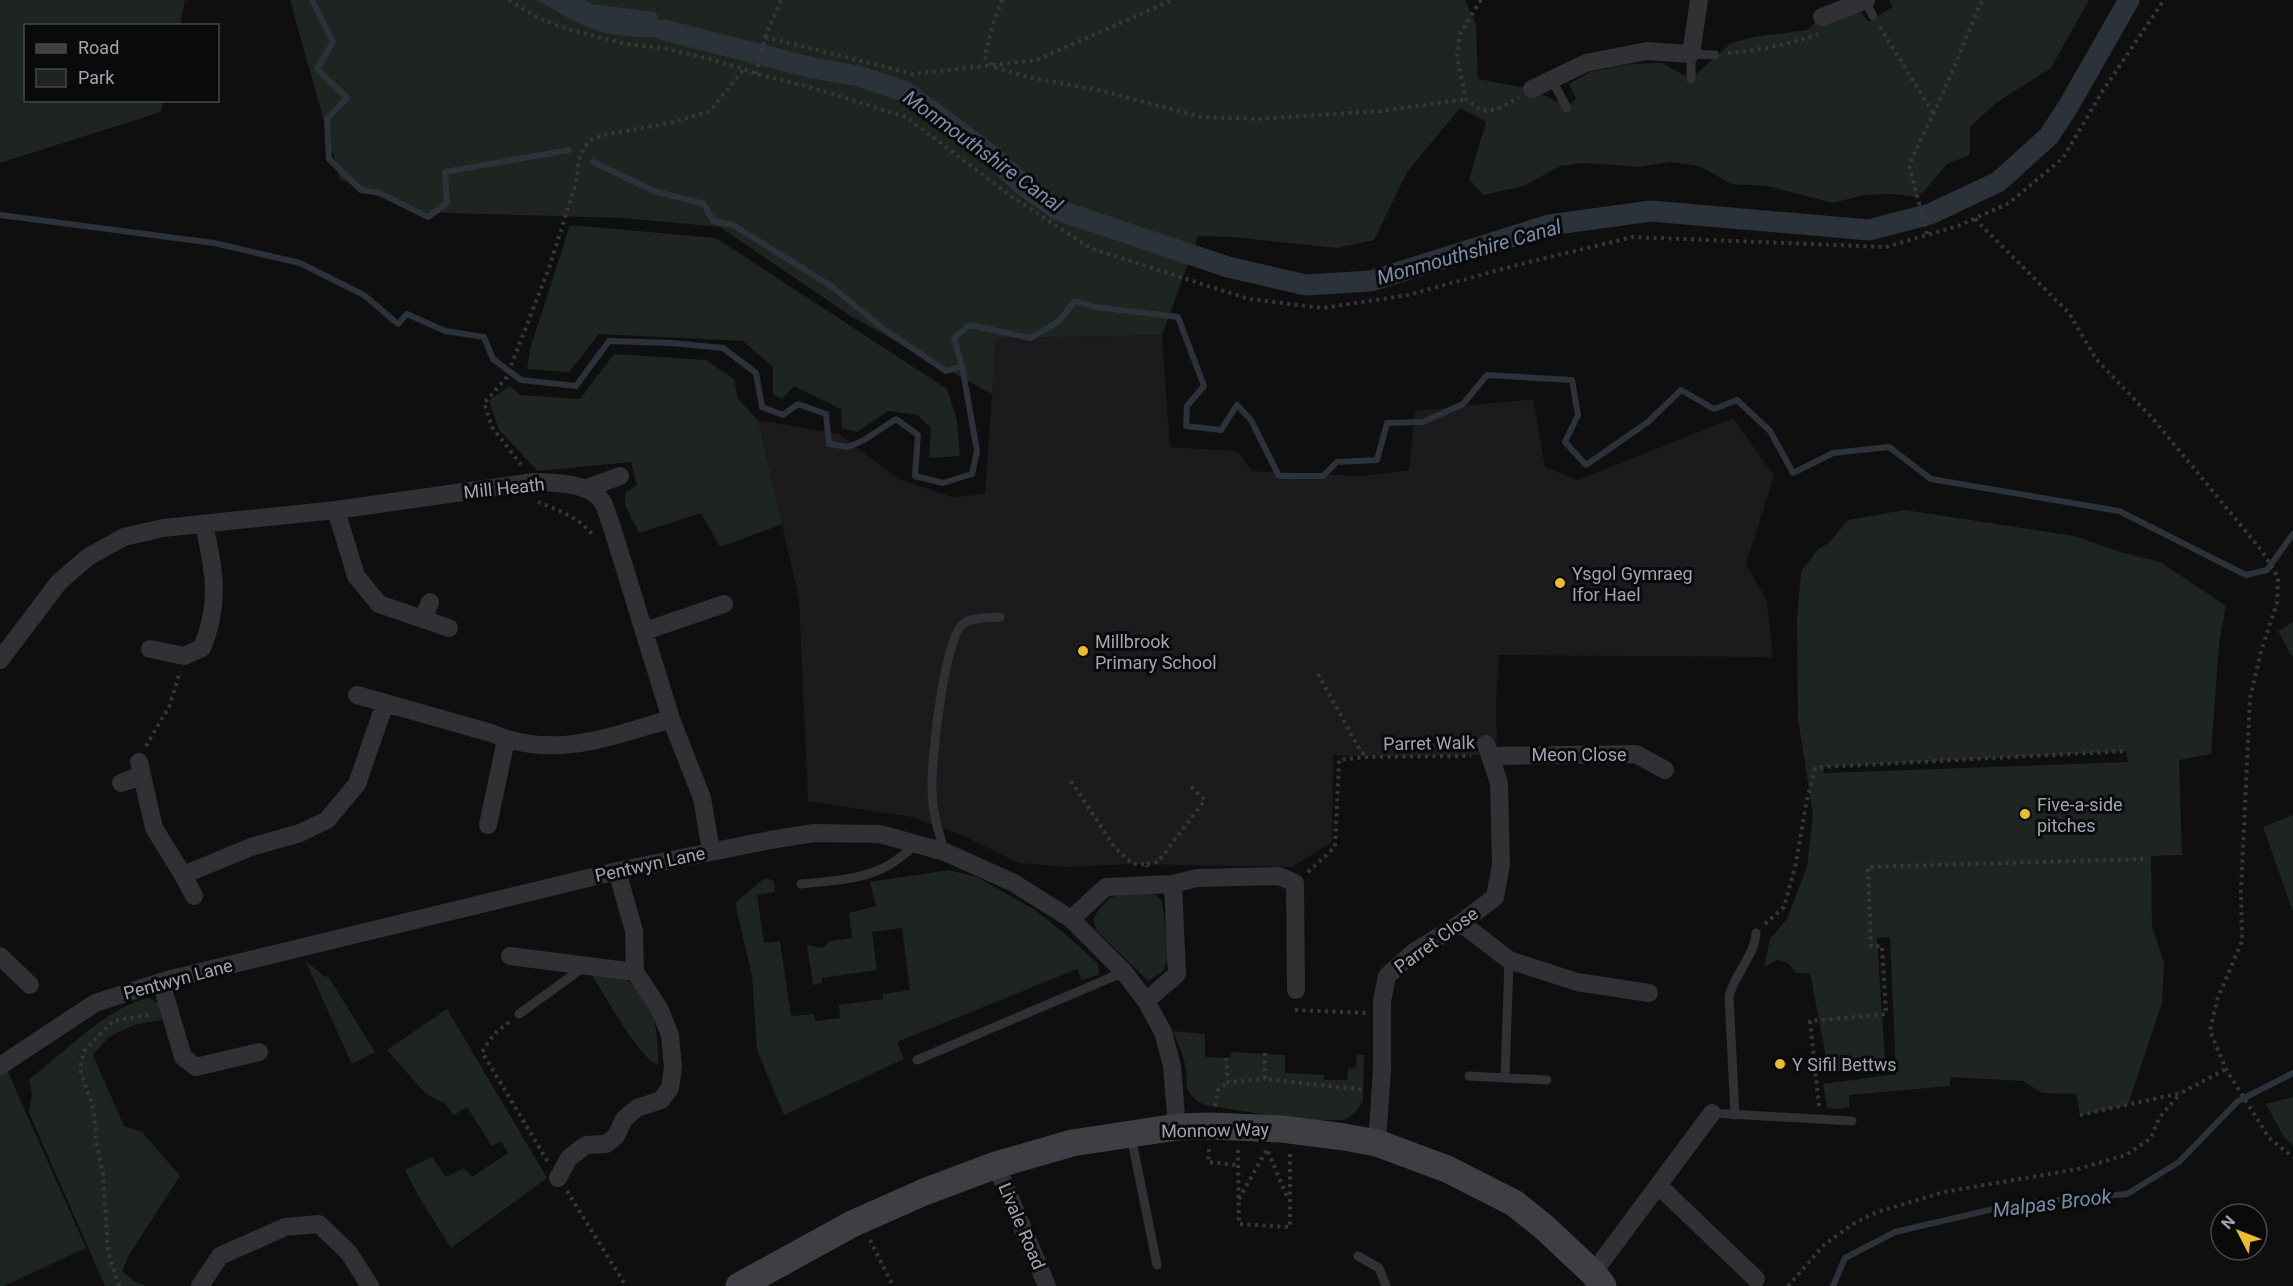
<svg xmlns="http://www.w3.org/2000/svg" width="2293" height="1286" font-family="Roboto,sans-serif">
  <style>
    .built { fill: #1b1b1d }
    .green { fill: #1e241f; fill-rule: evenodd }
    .water { fill: #2b323a }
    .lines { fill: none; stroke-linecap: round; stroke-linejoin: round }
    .stream { stroke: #2b323a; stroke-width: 6 }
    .canal { stroke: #2b323a; stroke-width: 21 }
    .path { stroke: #36373c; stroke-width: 4; stroke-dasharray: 3 4.5; stroke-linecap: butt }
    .lane { stroke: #303035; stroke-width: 9 }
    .street { stroke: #303035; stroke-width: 18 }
    .secondary { stroke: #3e3f45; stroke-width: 27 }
    .poi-dot { fill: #e9bc2e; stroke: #0a0a0b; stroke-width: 2 }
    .labels { text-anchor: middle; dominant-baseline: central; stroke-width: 6; stroke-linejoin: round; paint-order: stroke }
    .street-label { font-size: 18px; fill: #a0a4b1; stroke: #0a0a0b }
    .poi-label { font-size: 18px; fill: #a0a4b1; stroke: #0a0a0b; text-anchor: start }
    .water-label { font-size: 20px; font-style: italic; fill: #788eab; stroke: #0a0a0b }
  </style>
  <rect width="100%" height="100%" fill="#0f0f10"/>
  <path class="built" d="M1162 335 1170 447 1237 451 1252 471 1361 476 1409 470 1415 411 1533 399 1545 467 1578 480 1733 418 1774 476 1746 564 1767 601 1773 657 1499 655 1496 699 1497 755 1368 757 1333 755 1332 842 1292 867 1133 864 1066 867 1019 863 964 836 912 817 808 801 799 599 758 420 839 434 901 480 952 497 985 494 996 338Z"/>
  <path class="green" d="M0 0H185L180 25 26 26V100L163 101 161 112 0 163Z
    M290 0H1465L1476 24 1478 79 1532 89 1567 107 1576 99 1569 84 1590 72 1631 64 1662 63 1691 79 1731 43 1753 37 1807 30 1822 17 1856 4 1868 22 1893 7 1889 0H2089L2051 68 1996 103 1970 127V155L1947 164 1925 190 1916 197 1893 194 1864 195 1833 203 1767 186 1732 184 1699 166 1670 162 1639 167 1584 163 1560 166 1524 186 1483 195 1469 179 1486 122 1460 108 1407 172 1374 240 1337 248 1233 237 1198 236 1162 335 996 338 992 394 852 317 720 227 624 218 414 212 340 179Z
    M570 225 716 238 947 389 957 420 960 456 929 458 931 428 917 415 888 411 857 432 842 428 841 409 794 386 782 399 773 394V367L743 341 599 334 569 372 527 369 530 349Z
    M614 354 706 360 734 379 738 399 758 420 782 524 720 547 701 513 639 533 625 505V493L637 485 631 462 538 471 499 430 489 400 510 386 520 395 580 399Z
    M1905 510 2074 536 2121 552 2160 562 2226 606 2219 644 2211 754 2179 760 2182 855 2151 856 2152 927 2164 962 2162 1003 2128 1105 2080 1115 2076 1094 2042 1093 2023 1081 1950 1077V1086L1849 1095 1850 1107 1833 1109 1827 1107 1823 1084 1896 1074 1890 937 1877 938 1885 1060 1829 1073 1810 973H1796L1788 963 1778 960 1764 967 1770 939 1787 919 1807 866 1813 815 1798 719 1797 619 1801 572 1817 550 1829 543 1848 520ZM2126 751 2128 762 1824 773 1823 767Z
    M2293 622V658L2278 631Z
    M2293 815V912L2263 827Z
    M949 870 977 877 1035 910 1069 937 1098 964 1099 975 1082 980 1077 969 897 1042 904 1059 784 1115 757 1050 752 976 735 903 765 878 774 881 775 892 757 895 764 943 780 941 791 1016 814 1014 815 1021 840 1018 839 1005 883 999V994L910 990 902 928 872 932 877 970 822 978V983L813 985 807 945 823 948 830 941 852 938 849 913 876 906 870 882Z
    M1145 892 1155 895 1162 901 1169 957 1163 971 1148 981 1096 930 1093 919C1110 892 1116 894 1145 892Z
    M305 960 325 977 328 976 375 1052 352 1064Z
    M591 974C601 975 614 975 623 979 656 993 658 1035 658 1065 640 1060 603 992 591 974Z
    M149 998 158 1003 166 1019 134 1025 109 1037 93 1055 124 1126 142 1132 180 1176 129 1255 122 1271 134 1281 146 1286H105L29 1113 32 1094 29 1079C65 1053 106 1007 149 998Z
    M447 1009 547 1178 451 1248 419 1197 405 1170 432 1157 446 1177 464 1168 472 1177 508 1153 501 1141 492 1146 467 1107 454 1115 445 1104 426 1094 387 1050Z
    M1173 1031 1205 1034V1057L1230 1058 1231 1052 1285 1055V1073L1324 1075V1080H1347L1348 1069 1356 1067 1357 1055H1364L1363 1101 1356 1112 1344 1120H1300L1204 1105C1179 1090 1190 1086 1185 1064 1183 1053 1177 1042 1173 1031Z
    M4 1063 86 1248 4 1286H0V1066Z
    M2293 1097V1145L2284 1137 2266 1104Z"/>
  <path class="water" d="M537 0H585L592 4 656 12 660 23 690 37C659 36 625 40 596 30 575 23 556 11 537 0Z"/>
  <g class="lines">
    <path class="stream" d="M312 0 333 42 317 69 347 98 327 119 329 159 361 190 380 193 428 217 447 203 445 172 569 150
      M593 162 654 191 704 204 713 221 733 225 831 286 885 330 946 371 962 366 954 338 970 325 1031 338 1059 321 1075 301 1095 307 1178 317 1204 386 1187 406 1186 426 1221 430 1237 405 1251 420 1279 476H1323L1337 462 1377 460 1387 423 1423 422 1463 404 1487 375 1572 380 1578 415 1565 442 1586 465 1648 422 1681 390 1714 409 1737 400 1770 431 1793 473 1833 453 1889 447 1931 479 2119 511 2246 575 2267 570 2293 534
      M0 215 214 243 300 263 364 295 398 324 407 314 445 331 484 337 493 359 521 380 576 386 609 341 672 343 723 348 756 373 762 407 783 415 798 404 826 414 829 444 848 447 864 440 896 419 918 435 915 476 943 483 972 474 977 451 962 366
      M1833 1286 1845 1258 1895 1232 2015 1204 2127 1194 2179 1162 2238 1101 2293 1073"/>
    <path class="canal" d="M664 30 813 68 858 76 904 91 992 156 1023 185 1058 210 1228 267 1306 285 1371 281 1549 225 1651 211 1869 230 1930 214 1998 182 2049 136 2069 105 2129 0"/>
    <path class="path" d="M509 0 538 18 567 29 626 44 663 48 706 58 744 69 756 74 810 87 906 117 1011 196 1090 248 1249 299 1323 308 1408 295 1521 264 1633 237 1886 247 1958 226 2009 203 2063 158 2102 92 2164 0
      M1002 0 994 21 984 57 993 67 1033 78 1102 91 1202 117 1257 119 1381 111 1466 99
      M1481 0 1460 34 1457 57 1466 99 1482 111 1498 109 1519 97
      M1880 27 1933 113
      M765 37 913 74 1037 60 1172 0
      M1728 53C1759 50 1788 45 1818 34
      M756 74 765 37 781 0
      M1975 219 2069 313 2096 359 2154 420 2262 551 2278 577 2277 603 2261 651 2250 698 2241 891 2242 941 2217 1000 2210 1031 2226 1069 2269 1138 2293 1157
      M1927 234 1909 165 1944 91 1982 0
      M521 465 492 427 484 403 507 377 509 371 549 268 576 183 579 160 585 146 592 139 608 134 670 123 710 111 744 69
      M538 502C558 510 581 518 594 537
      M1318 674 1361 752 1367 756
      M146 746 170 705 180 671
      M1071 781 1115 848 1133 864H1147V867
      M1147 864 1158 862 1205 800 1190 786
      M1308 872 1335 847 1339 760 1368 757 1471 756
      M1765 924 1784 907 1796 863 1806 804 1815 769 1823 767 2127 751
      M1295 1010 1366 1013
      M509 1022 494 1034 482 1052 548 1162
      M1265 1053V1079L1365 1090
      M1226 1058 1228 1082 1265 1079
      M1215 1106 1218 1090 1228 1082
      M1819 1106 1810 1021 1886 1014 1882 946H1871L1868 867 2143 859
      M2080 1115 2181 1093 2226 1069
      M1209 1149 1208 1162 1238 1165
      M1238 1150 1239 1224 1290 1227V1152
      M567 1191 626 1286
      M1239 1199 1267 1149 1288 1199
      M870 1240 893 1286
      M119 1286 108 1251 103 1175 96 1140 94 1111 80 1069 84 1051 113 1021 153 1014
      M1788 1286 1824 1245 1851 1225 1877 1212 1944 1192 2078 1169 2126 1155 2151 1138 2159 1118 2181 1093"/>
    <path class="lane" d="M1865 1 1873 16
      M1691 79V54L1715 55
      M1552 80 1567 108
      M945 852C938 832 932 809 932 789 931 762 944 636 964 623 974 617 989 618 1000 617
      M801 884C831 881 863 880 889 865 899 859 907 852 916 845
      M519 1014 584 967
      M917 1060 1124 972
      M1469 1076 1547 1080
      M1505 1078 1509 960
      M1712 1113 1852 1121
      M1735 1115 1729 996C1735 973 1755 955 1756 933
      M1131 1136 1157 1265
      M1358 1256 1379 1268 1386 1286"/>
    <path class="street" d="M1822 17 1866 0
      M1532 89 1586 63 1647 51 1691 54 1699 0
      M585 489 620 476
      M336 510 356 576 379 604 449 628
      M423 619 430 602
      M645 631 724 604
      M150 649 184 656 202 648C221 602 214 571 204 524
      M0 660 59 582 88 557 124 537 163 528 336 510 534 482C555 483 588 482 602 501 606 507 608 517 611 524L671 719 702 798 711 851
      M357 695 491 733C555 760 608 737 671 719
      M1490 756 1636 754 1665 770
      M139 762 154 828 183 875 251 847 300 833 327 820 357 784 385 703
      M121 783 142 775
      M488 825 506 740
      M183 875 194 896
      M1071 919 1106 887 1173 884 1197 878 1279 876 1295 883 1296 990
      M1461 923 1509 960 1577 982 1649 993
      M0 956 30 985
      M510 956 635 972
      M161 982 183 1057 196 1067 259 1052
      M1146 1001 1177 974 1173 884
      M0 1066 95 1003 167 980 617 871 770 840 814 833 880 834 945 852 1014 883 1071 919 1124 972 1146 1001 1163 1032 1172 1066 1177 1127
      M1377 1143 1382 1070V1001L1387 976 1414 952 1461 923 1495 897 1501 865 1499 783 1486 744
      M996 1165 1047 1286
      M558 1178 569 1158 586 1145 606 1144 616 1136 624 1119 637 1108 661 1100 670 1088 673 1067 670 1035 659 1008 635 972 634 931 617 871
      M1659 1186 1756 1279
      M1593 1273 1712 1113
      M200 1286 220 1256 285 1227 319 1224 349 1253 370 1286"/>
    <path class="secondary" d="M739 1286 852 1224 924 1192 996 1165 1072 1143 1177 1127 1210 1126 1282 1129 1344 1137 1377 1143 1447 1169 1514 1203 1544 1227 1593 1273 1603 1286"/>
  </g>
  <g class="poi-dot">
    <circle cx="1560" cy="583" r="6"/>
    <circle cx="1083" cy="651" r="6"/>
    <circle cx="2025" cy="814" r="6"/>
    <circle cx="1780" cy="1064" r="6"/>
  </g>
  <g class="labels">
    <g class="street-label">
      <text transform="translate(504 488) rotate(-6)">Mill Heath</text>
      <text transform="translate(1429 743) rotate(-1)">Parret Walk</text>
      <text x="1579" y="754">Meon Close</text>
      <text transform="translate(650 864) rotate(-12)">Pentwyn Lane</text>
      <text transform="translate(1436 940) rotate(-36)">Parret Close</text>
      <text transform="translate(178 979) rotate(-15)">Pentwyn Lane</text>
      <text transform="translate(1215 1130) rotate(-1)">Monnow Way</text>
      <text transform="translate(1022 1226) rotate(67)">Livale Road</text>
    </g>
    <g class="poi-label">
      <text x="1572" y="573">Ysgol Gymraeg<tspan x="1572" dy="21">Ifor Hael</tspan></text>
      <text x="1095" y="641">Millbrook<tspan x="1095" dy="21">Primary School</tspan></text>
      <text x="2037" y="804">Five-a-side<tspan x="2037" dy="21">pitches</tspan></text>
      <text x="1792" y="1064">Y Sifil Bettws</text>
    </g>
    <g class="water-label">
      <text transform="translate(983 151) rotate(36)">Monmouthshire Canal</text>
      <text transform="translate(1469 252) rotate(-16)">Monmouthshire Canal</text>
      <text transform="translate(2052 1203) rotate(-7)">Malpas Brook</text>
    </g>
  </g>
  <rect x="24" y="24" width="195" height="78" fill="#0a0a0b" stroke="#46484d" stroke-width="1.5"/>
  <rect x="36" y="44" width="30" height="9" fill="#3e3f45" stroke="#46484d" stroke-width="1.5"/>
  <text x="78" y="54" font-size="18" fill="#a0a4b1">Road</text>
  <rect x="36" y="69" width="30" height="18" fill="#1e241f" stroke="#46484d" stroke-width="1.5"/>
  <text x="78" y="84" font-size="18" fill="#a0a4b1">Park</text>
  <g transform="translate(2239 1232) rotate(312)"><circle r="28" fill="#0a0a0b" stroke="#46484d" stroke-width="1.5"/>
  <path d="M0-4.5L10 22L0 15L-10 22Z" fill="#e9bc2e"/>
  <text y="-9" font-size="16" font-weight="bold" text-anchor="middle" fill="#a0a4b1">N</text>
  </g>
</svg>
